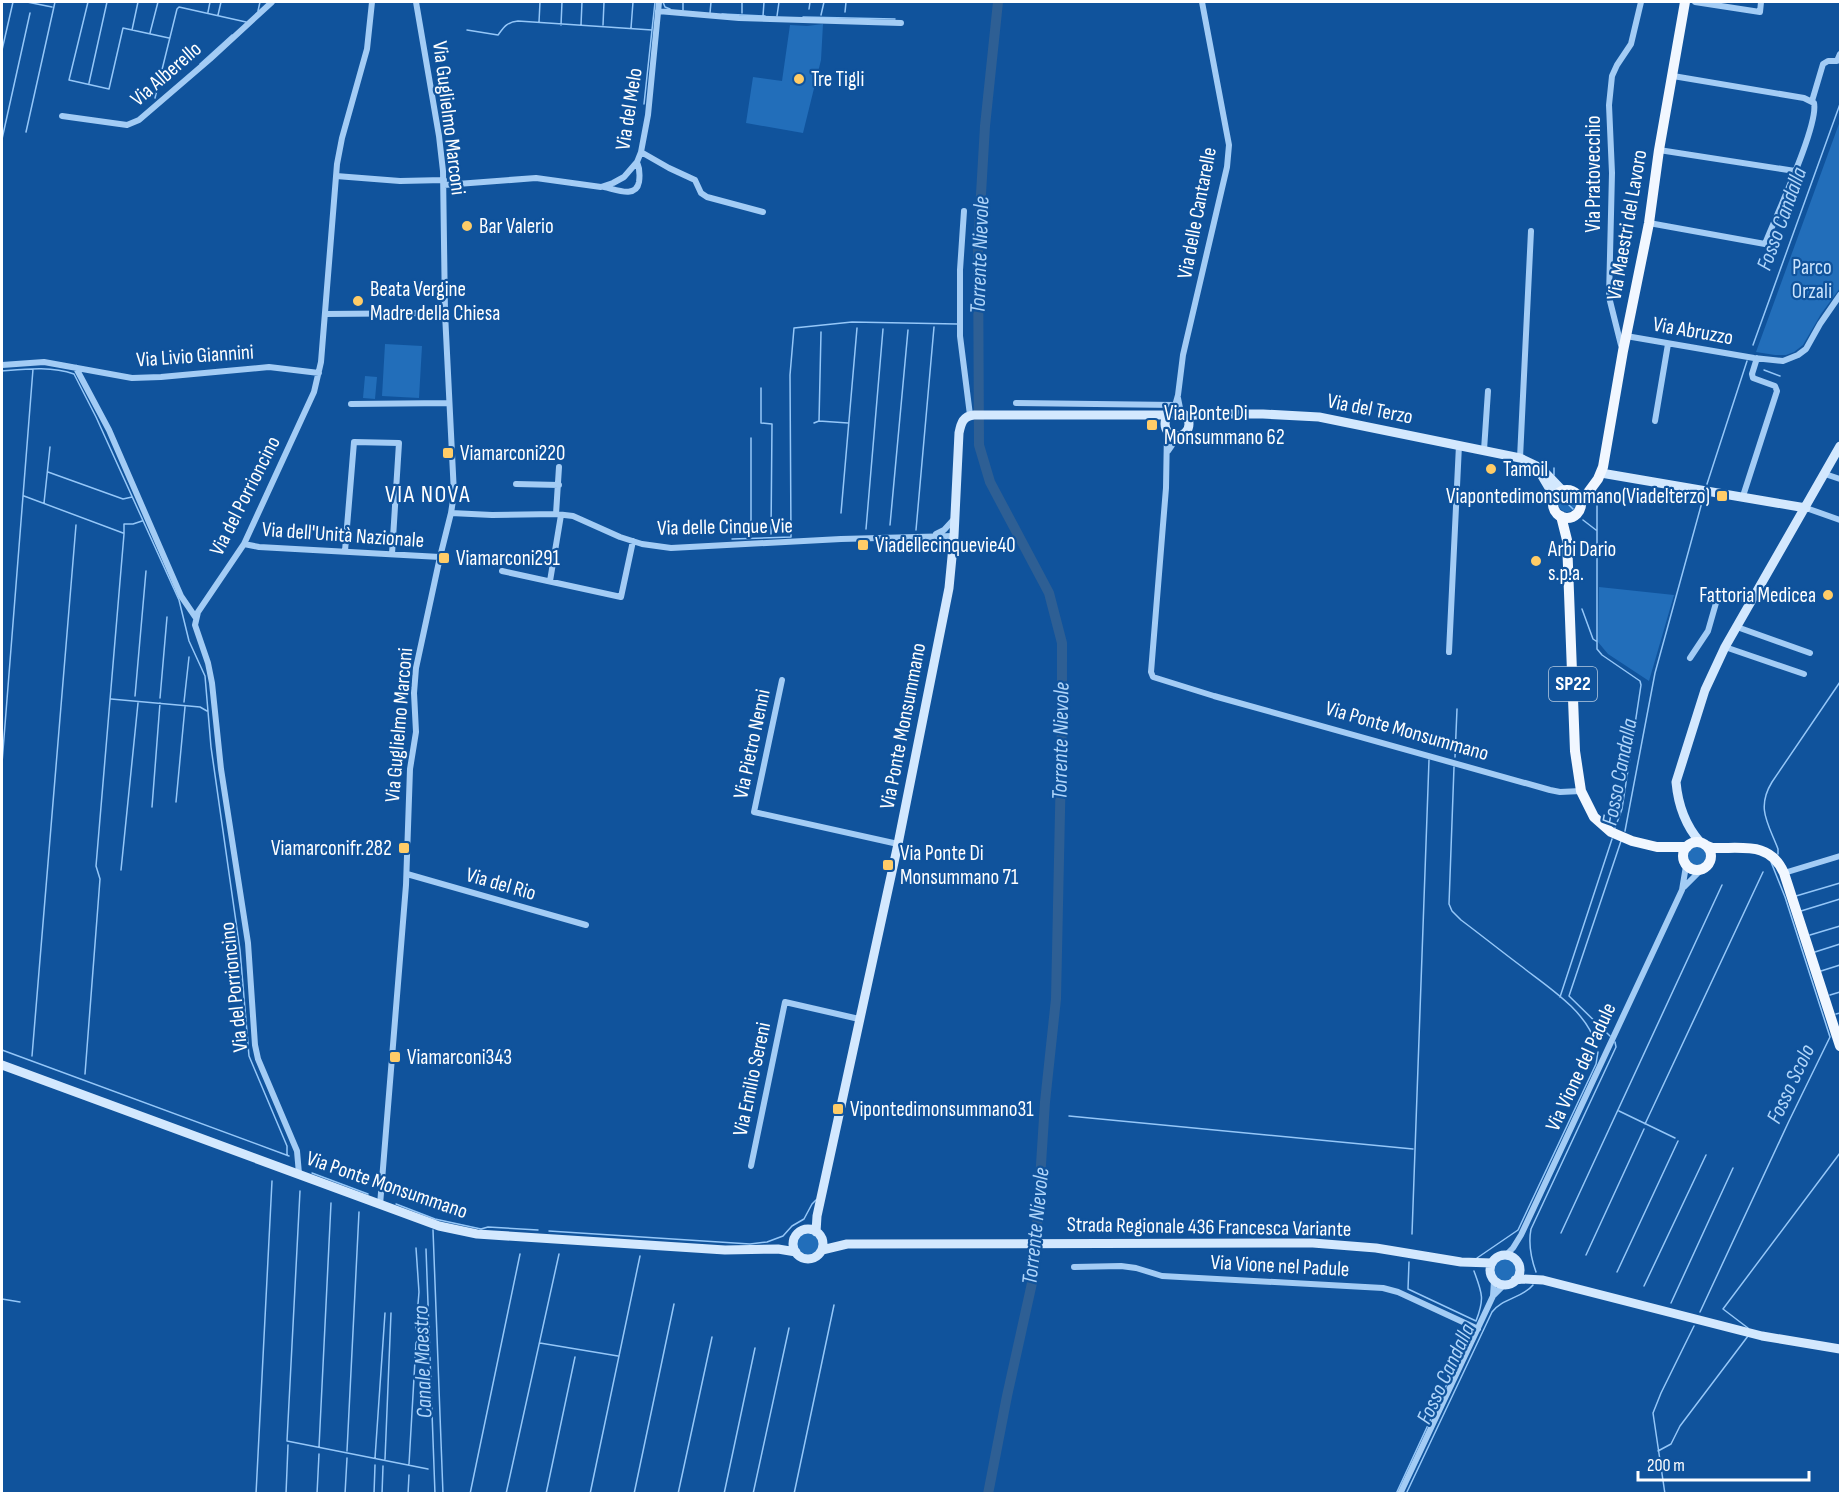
<svg xmlns="http://www.w3.org/2000/svg" width="1842" height="1495" font-family="'Sofia Sans Condensed',sans-serif">
  <style>
    .green { fill: #226eba }
    .lines { fill: none; stroke-linecap: round; stroke-linejoin: round }
    .stream { stroke: #95c7f8; stroke-width: 1.5 }
    .river { stroke: #2e5f94; stroke-width: 10 }
    .street { stroke: #a3ccf5; stroke-width: 6 }
    .secondary { stroke: #d3e8fe; stroke-width: 9 }
    .primary { stroke: #f1f7ff; stroke-width: 10 }
    .poi-dot { fill: #ffcc67; stroke: #10539c; stroke-width: 2 }
    .labels { text-anchor: middle; dominant-baseline: central; stroke-width: 4.5; stroke-linejoin: round; paint-order: stroke }
    .shield { fill: #10539c; stroke: #b7cbe1; stroke-width: 1.5 }
    .shield-label { font-size: 20px; font-weight: bold; fill: #fff }
    .street-label { font-size: 21px; fill: #fff; stroke: #10539c }
    .poi-label { font-size: 21px; fill: #fff; stroke: #10539c; text-anchor: start }
    .park-label { font-size: 21px; fill: #cce5fe; stroke: #10539c }
    .water-label { font-size: 22px; font-style: italic; fill: #b0d6fb; stroke: #10539c }
    .quarter-label { font-size: 24px; letter-spacing: 1.5px; fill: #fff; stroke: #10539c }
  </style>
  <rect width="100%" height="100%" fill="#10539c"/>
  <path class="green" d="M823 24 821 60 803 133 746 123 753 77 782 81 790 25 807 26Z
    M1840 121V288L1821 314 1803 345 1794 352 1786 355H1775L1756 352Z
    M385 344 422 346 419 398 382 396Z
    M365 376 377 377 375 399 363 398Z
    M1558 503a9 9 0 1 1 18 0a9 9 0 1 1-18 0Z
    M1599 587 1674 595 1649 681 1608 654 1598 642Z
    M1688 856a9 9 0 1 1 18 0a9 9 0 1 1-18 0Z
    M797 1244a11 11 0 1 1 22 0a11 11 0 1 1-22 0Z
    M1494 1270a11 11 0 1 1 22 0a11 11 0 1 1-22 0Z"/>
  <g class="lines">
    <path class="stream" d="M27 2 52 7
      M88 2 69 80 109 89 123 28 169 38
      M663 2 665 7 670 9
      M809 9 810 2
      M683 10V2
      M258 11 260 2
      M208 12 210 2
      M845 12 846 2
      M710 13 711 2
      M742 13V2
      M722 14 765 16
      M218 15 221 2
      M821 15 824 2
      M763 16 764 2
      M777 16 779 2
      M803 17 895 19
      M539 22 540 2
      M561 25 562 2
      M581 25 582 2
      M603 25 604 2
      M631 28 633 2
      M132 30 138 2
      M467 30 498 35C504 27 507 22 518 21L652 30
      M150 33 158 2
      M2 50 13 2
      M200 64 232 35
      M89 83 107 2
      M155 98 177 9 179 7 246 22
      M644 104 655 2
      M26 132 55 2
      M2 139 30 13
      M1753 345 1840 104
      M1764 370 1780 376
      M2 371C26 369 51 366 74 374L96 417 179 600 189 641 205 676 211 747 240 950 249 1056 287 1146V1155
      M761 388V423L772 424 771 534
      M819 421 821 332
      M814 423 819 421 848 423
      M1554 468V475
      M48 472 123 499 132 497
      M1707 484 1747 361
      M24 496 123 533
      M1562 498 1573 509
      M44 503 50 447
      M1597 506V649L1602 655 1640 681 1641 685 1622 809 1615 828
      M841 513 857 328
      M1583 520 1596 530
      M890 525 908 330
      M866 529 883 329
      M916 530 934 327
      M751 536V438
      M732 539 791 537 790 375 794 328 852 322 957 324
      M1582 609 1593 639 1596 641
      M135 696 146 571
      M160 698 167 617
      M111 699 200 707 207 711
      M184 702 189 657
      M1455 757 1457 709
      M2 763 33 369
      M1454 767 1449 904 1452 911 1461 920C1481 935 1501 951 1521 966 1545 985 1587 1011 1595 1043
      M176 802 185 707
      M152 807 160 703
      M1625 831 1655 673 1704 495
      M1778 854V849C1768 823 1756 808 1772 782L1840 682
      M121 870 138 703
      M1796 896 1840 883
      M1801 911 1840 899
      M1810 935 1840 926
      M1815 952 1840 944
      M1821 971 1840 965
      M1830 995 1840 992
      M1560 997 1612 839
      M1836 1014 1840 1013
      M1610 1036 1569 996 1621 841
      M2 1050 289 1156
      M32 1056 76 525
      M85 1074 100 879 96 866 124 534V524H133L142 521
      M1619 1111 1675 1138
      M1069 1116 1413 1149
      M1645 1124 1763 872
      M312 1173 368 1194
      M300 1191 287 1441 428 1469
      M396 1204 435 1219 481 1229 488 1227 538 1230
      M433 1230 443 1494
      M549 1231 750 1244 767 1242 783 1236 792 1226 804 1219 812 1204 816 1200
      M1561 1233 1722 885
      M1412 1234 1429 760
      M426 1249 435 1494
      M1586 1255 1644 1129
      M1477 1258 1518 1230 1596 1064 1598 1052
      M1409 1262 1408 1289 1476 1321
      M1474 1271C1482 1293 1485 1298 1476 1321
      M1536 1272C1531 1258 1528 1244 1531 1229L1616 1047 1615 1042
      M1617 1272 1678 1141
      M1644 1286 1706 1155
      M2 1299 20 1302
      M1671 1303 1733 1168
      M1700 1312 1789 1121 1830 1037 1785 897 1771 862
      M1748 1328 1723 1309 1840 1153
      M540 1343 618 1356
      M319 1447 331 1203
      M347 1451 359 1212
      M1658 1451 1671 1444 1680 1426 1748 1336
      M375 1458 385 1313
      M385 1459 391 1313
      M409 1464 416 1343 419 1337 416 1328 419 1292 416 1248
      M256 1494 272 1181
      M286 1494 288 1445
      M317 1494 319 1454
      M345 1494 347 1458
      M374 1494 375 1465
      M382 1494 383 1466
      M408 1494 409 1475
      M470 1494 520 1254
      M506 1494 559 1254
      M546 1494 575 1357
      M590 1494 640 1256
      M634 1494 674 1304
      M678 1494 712 1337
      M724 1494 755 1348
      M753 1494 789 1328
      M794 1494 834 1305
      M1396 1494 1472 1330
      M1406 1494 1492 1312C1502 1298 1523 1298 1533 1285
      M1665 1494 1653 1413 1661 1393 1694 1326"/>
    <path class="river" d="M988 1494 1007 1396 1034 1274 1045 1102 1056 999 1062 719V643L1049 593 990 482 979 445 978 245 985 126 998 2"/>
    <path class="street" d="M1695 2 1760 12 1761 2
      M658 11 739 18 901 23
      M1812 101 1823 64 1828 61H1837L1840 54
      M62 116 127 125 139 120 210 59 272 2
      M1659 150 1795 171
      M641 152 669 168 695 180 701 193 707 197 763 212
      M336 176 400 181 444 180
      M444 185 536 178 601 187 613 183 624 177 637 162 641 152 648 115 659 2
      M604 187C615 189 636 199 639 182 640 175 640 169 637 162
      M964 211 960 270V336L970 415
      M1649 223 1765 244C1775 218 1819 125 1814 103L1804 98 1673 76
      M325 314 445 313
      M1626 336 1754 358 1783 361 1798 355 1806 349 1820 324 1840 295
      M1621 345 1609 297 1612 173 1609 105 1612 76 1617 65 1631 44 1641 2
      M2 365 44 362 132 378 161 377 269 367 319 373
      M76 368 109 430 181 596 196 618
      M1178 398 1181 413
      M1016 403 1175 405
      M351 404 449 403
      M1173 413 1178 395 1183 355 1227 167 1229 145 1202 2
      M1655 421 1668 344
      M1167 430 1166 488 1151 672 1153 677 1214 696 1550 790 1560 792 1581 791
      M1484 450 1488 391
      M1168 451 1179 435
      M1520 458 1531 231
      M1825 474 1840 479
      M516 484 559 485
      M1743 496 1777 391 1775 386 1753 378 1752 374 1757 358
      M1806 508 1840 520
      M451 513 492 515 556 514 573 516 620 537 642 544 671 548 841 539 954 536
      M556 514 559 467
      M936 534 944 530 955 518
      M936 537 942 540 952 553
      M244 544 259 547 440 557
      M345 551 354 442 399 443 392 554
      M502 571 621 597 633 541
      M550 581 561 515
      M1737 627 1810 653
      M1725 647 1804 674
      M1449 652 1459 445
      M1690 658 1708 631 1718 596 1751 600
      M782 680 754 812 898 844
      M1784 873 1840 856
      M407 874 586 925
      M1684 887 1701 870
      M751 1166 785 1002 859 1019
      M299 1174 297 1151 258 1059 255 1045 248 943 221 769 212 683 208 663 195 625 198 612 244 544 314 392 321 362 337 164 342 138 367 49 372 2
      M380 1205 406 885 410 769 416 732 414 693 416 668 440 557 451 513 454 494 445 313 443 171 439 136 416 2
      M1505 1256 1513 1248 1521 1235 1682 890 1686 866
      M1074 1267 1121 1266 1136 1268 1162 1276 1383 1288 1398 1292 1478 1329
      M1494 1295 1504 1285
      M1400 1494 1493 1296 1494 1281"/>
    <path class="secondary" d="M1165 424a12 12 0 1 1 24 0a12 12 0 1 1-24 0Z
      M1186 416 1205 414H1263L1319 417 1520 458 1541 468 1563 491
      M1601 473 1806 508
      M1542 476 1555 498
      M1700 842C1686 826 1678 804 1676 782L1705 690 1725 647 1840 446
      M2 1065 439 1226 477 1234 725 1250 778 1249 796 1252
      M793 1244a15 15 0 1 1 30 0a15 15 0 1 1-30 0Z
      M816 1232 817 1216 898 844 949 588 954 536 959 433C961 423 963 416 974 415H1169
      M822 1250 847 1244 1313 1243 1376 1248 1461 1262 1492 1263
      M1490 1270a15 15 0 1 1 30 0a15 15 0 1 1-30 0Z
      M1515 1280 1523 1279 1543 1280 1762 1336 1840 1349"/>
    <path class="primary" d="M1553 504a14 14 0 1 1 28 0a14 14 0 1 1-28 0Z
      M1581 502 1598 479 1603 467 1623 351 1649 223 1659 150 1685 2
      M1561 516 1567 540 1575 751 1581 791 1594 817 1611 832 1632 841 1657 847H1687
      M1683 856a14 14 0 1 1 28 0a14 14 0 1 1-28 0Z
      M1707 846 1712 848C1742 849 1770 841 1784 873L1840 1046"/>
  </g>
  <g class="poi-dot">
    <circle cx="799" cy="79" r="6"/>
    <circle cx="467" cy="226" r="6"/>
    <circle cx="358" cy="301" r="6"/>
    <rect x="1146" y="419" width="12" height="12" rx="3"/>
    <rect x="442" y="447" width="12" height="12" rx="3"/>
    <circle cx="1491" cy="469" r="6"/>
    <rect x="1716" y="490" width="12" height="12" rx="3"/>
    <rect x="857" y="539" width="12" height="12" rx="3"/>
    <rect x="438" y="552" width="12" height="12" rx="3"/>
    <circle cx="1536" cy="561" r="6"/>
    <circle cx="1828" cy="595" r="6"/>
    <rect x="398" y="842" width="12" height="12" rx="3"/>
    <rect x="882" y="859" width="12" height="12" rx="3"/>
    <rect x="389" y="1051" width="12" height="12" rx="3"/>
    <rect x="832" y="1103" width="12" height="12" rx="3"/>
  </g>
  <g class="labels">
    <rect class="shield" x="1549" y="667" width="48" height="34" rx="4.5"/>
    <g class="shield-label">
      <text x="1573" y="684">SP22</text>
    </g>
    <g class="street-label">
      <text transform="translate(166 74) rotate(-41)">Via Alberello</text>
      <text transform="translate(629 109) rotate(-81)">Via del Melo</text>
      <text transform="translate(449 118) rotate(83)">Via Guglielmo Marconi</text>
      <text transform="translate(1593 174) rotate(-90)">Via Pratovecchio</text>
      <text transform="translate(1197 213) rotate(-79)">Via delle Cantarelle</text>
      <text transform="translate(1627 225) rotate(-80)">Via Maestri del Lavoro</text>
      <text transform="translate(1693 331) rotate(10)">Via Abruzzo</text>
      <text transform="translate(195 356) rotate(-4)">Via Livio Giannini</text>
      <text transform="translate(1370 409) rotate(11)">Via del Terzo</text>
      <text transform="translate(245 496) rotate(-63)">Via del Porrioncino</text>
      <text transform="translate(725 527) rotate(-1)">Via delle Cinque Vie</text>
      <text transform="translate(343 535) rotate(4)">Via dell'Unità Nazionale</text>
      <text transform="translate(399 725) rotate(-85)">Via Guglielmo Marconi</text>
      <text transform="translate(903 726) rotate(-79)">Via Ponte Monsummano</text>
      <text transform="translate(1407 731) rotate(16)">Via Ponte Monsummano</text>
      <text transform="translate(752 744) rotate(-78)">Via Pietro Nenni</text>
      <text transform="translate(501 884) rotate(16)">Via del Rio</text>
      <text transform="translate(234 987) rotate(-96)">Via del Porrioncino</text>
      <text transform="translate(1581 1067) rotate(-65)">Via Vione del Padule</text>
      <text transform="translate(752 1079) rotate(-78)">Via Emilio Sereni</text>
      <text transform="translate(387 1185) rotate(19)">Via Ponte Monsummano</text>
      <text transform="translate(1209 1227) rotate(1)">Strada Regionale 436 Francesca Variante</text>
      <text transform="translate(1280 1266) rotate(3)">Via Vione nel Padule</text>
    </g>
    <g class="poi-label">
      <text x="811" y="79">Tre Tigli</text>
      <text x="479" y="226">Bar Valerio</text>
      <text x="370" y="289">Beata Vergine<tspan x="370" dy="24">Madre della Chiesa</tspan></text>
      <text x="1164" y="413">Via Ponte Di<tspan x="1164" dy="24">Monsummano 62</tspan></text>
      <text x="460" y="453">Viamarconi220</text>
      <text x="1503" y="469">Tamoil</text>
      <text x="1710" y="496" text-anchor="end">Viapontedimonsummano(Viadelterzo)</text>
      <text x="875" y="545">Viadellecinquevie40</text>
      <text x="1548" y="549">Arbi Dario<tspan x="1548" dy="24">s.p.a.</tspan></text>
      <text x="456" y="558">Viamarconi291</text>
      <text x="1816" y="595" text-anchor="end">Fattoria Medicea</text>
      <text x="392" y="848" text-anchor="end">Viamarconifr.282</text>
      <text x="900" y="853">Via Ponte Di<tspan x="900" dy="24">Monsummano 71</tspan></text>
      <text x="407" y="1057">Viamarconi343</text>
      <text x="850" y="1109">Vipontedimonsummano31</text>
    </g>
    <g class="park-label">
      <text x="1812" y="267">Parco<tspan x="1812" dy="24">Orzali</tspan></text>
    </g>
    <g class="water-label">
      <text transform="translate(1782 219) rotate(-70)">Fosso Candalla</text>
      <text transform="translate(980 255) rotate(-88)">Torrente Nievole</text>
      <text transform="translate(1061 741) rotate(-89)">Torrente Nievole</text>
      <text transform="translate(1620 772) rotate(-79)">Fosso Candalla</text>
      <text transform="translate(1791 1084) rotate(-65)">Fosso Scolo</text>
      <text transform="translate(1036 1226) rotate(-84)">Torrente Nievole</text>
      <text transform="translate(423 1362) rotate(-92)">Canale Maestro</text>
      <text transform="translate(1446 1374) rotate(-65)">Fosso Candalla</text>
    </g>
    <g class="quarter-label">
      <text x="428" y="494">VIA NOVA</text>
    </g>
  </g>
  <rect width="1842" height="1495" fill="none" stroke="#ffffff" stroke-width="6"/>
  <path d="M1638 1471v9h171v-9" fill="none" stroke="#ffffff" stroke-width="3"/>
  <text x="1647" y="1471" font-size="18" fill="#ffffff" stroke="#10539c" stroke-width="4.5" paint-order="stroke">200 m</text>
</svg>
